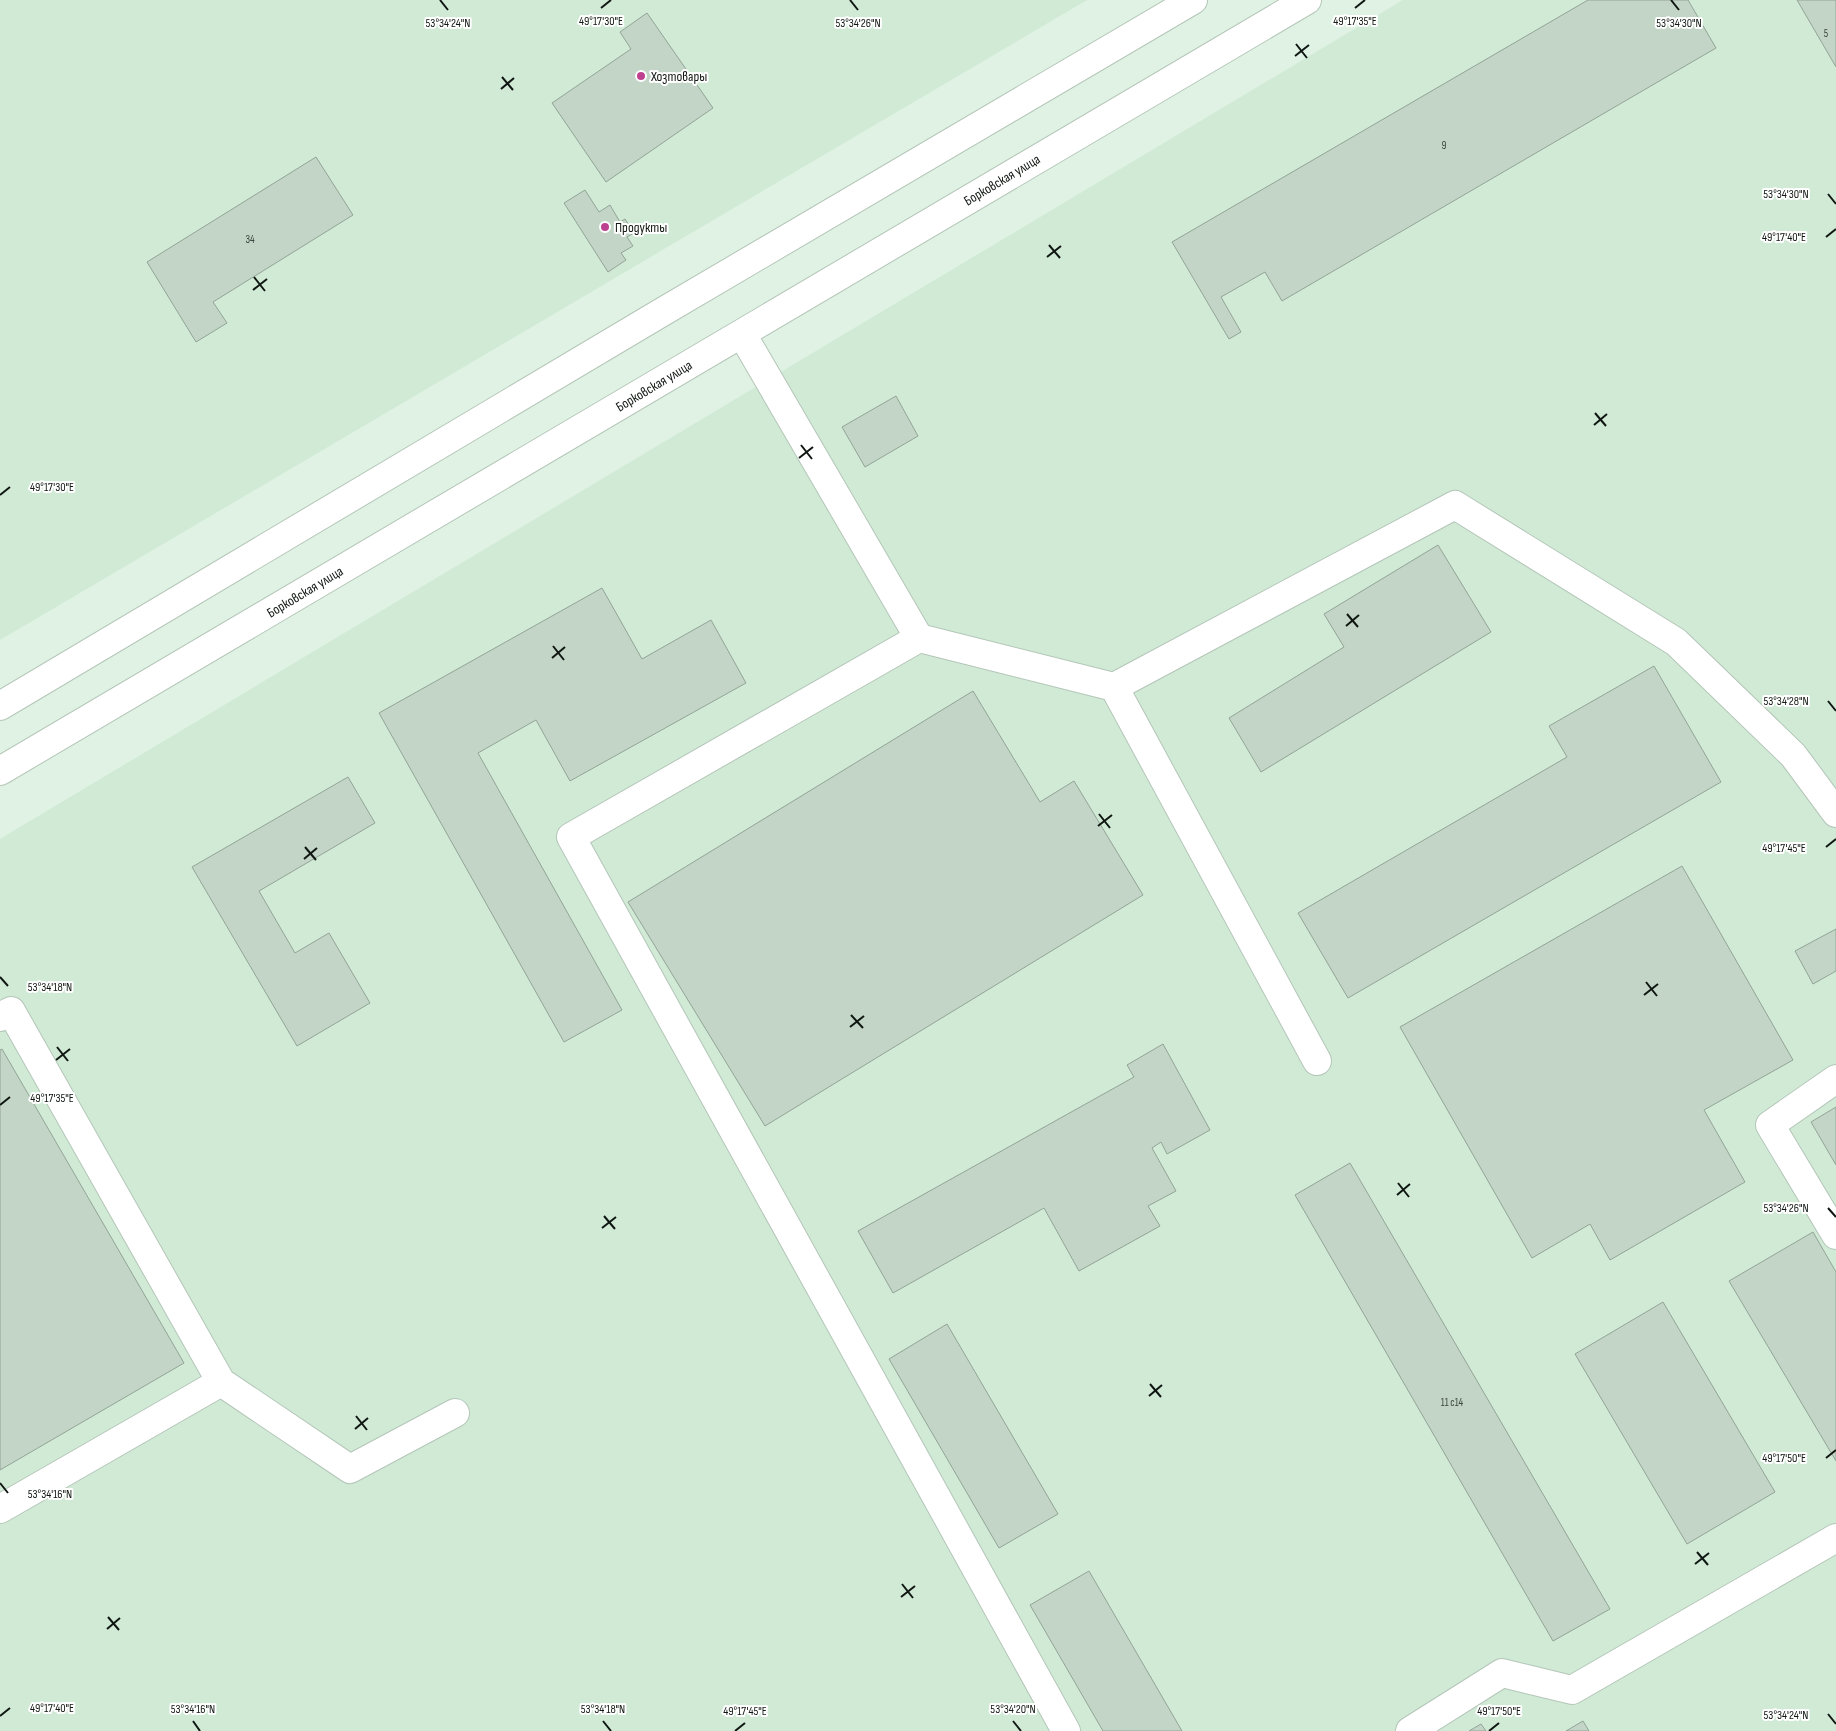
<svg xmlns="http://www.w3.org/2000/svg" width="1836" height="1731" font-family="'Sofia Sans Condensed',sans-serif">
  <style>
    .built { fill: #d0ead6 }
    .building { fill: #c2d5c6; stroke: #93a497 }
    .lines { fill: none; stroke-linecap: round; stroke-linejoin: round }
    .minor-casing { stroke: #b4c6b8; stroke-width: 30 }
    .major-casing { stroke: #b4c6b8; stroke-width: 30 }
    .minor { stroke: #fff; stroke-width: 28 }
    .major { stroke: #fff; stroke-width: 28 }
    .ticks { fill: none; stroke: #101712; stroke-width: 2 }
    .poi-dot { fill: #be4190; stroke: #fff; stroke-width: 2 }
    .labels { text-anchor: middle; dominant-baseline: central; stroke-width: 4; stroke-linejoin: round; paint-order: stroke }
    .number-label { font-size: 11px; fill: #3c463f }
    .poi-label { font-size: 14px; fill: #101712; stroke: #fff; text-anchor: start }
    .street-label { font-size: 14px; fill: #101712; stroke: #fff }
    .ticks-label { font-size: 12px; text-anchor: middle; fill: #101712; stroke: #fff; stroke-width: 4; stroke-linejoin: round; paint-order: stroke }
  </style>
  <rect width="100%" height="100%" fill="#dff2e3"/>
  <path class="built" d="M0 0H1087L0 640Z
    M1403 0H1836V1731H0V839Z"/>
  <path class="building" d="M1588 0H1688L1716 48 1282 301 1265 272 1221 297 1241 332 1229 339 1172 242Z
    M1797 0H1836V67Z
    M647 13 713 108 606 182 552 103 631 49 620 32Z
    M316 157 353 215 213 302 227 323 196 342 147 262Z
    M585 190 599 212 610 205 620 222 625 219 634 233 627 237 633 246 621 253 626 260 608 272 564 203Z
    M896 396 918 436 865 467 842 427Z
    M1438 545 1491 632 1261 772 1229 718 1344 647 1324 614Z
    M602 588 642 659 711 620 746 683 570 781 536 720 478 753 622 1010 564 1042 379 713Z
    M1654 666 1721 782 1348 998 1298 913 1567 757 1549 726Z
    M973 691 1040 802 1074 781 1143 895 765 1126 628 902Z
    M348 777 375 823 259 891 295 953 329 933 370 1003 297 1046 192 867Z
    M1682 866 1793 1060 1704 1110 1745 1182 1610 1260 1590 1224 1532 1258 1400 1027Z
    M1836 929V971L1813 984 1795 951Z
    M1163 1044 1210 1130 1167 1154 1161 1142 1152 1148 1176 1191 1148 1206 1160 1226 1079 1271 1044 1208 893 1293 858 1231 1134 1077 1127 1065Z
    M2 1049 184 1363 0 1470V1050Z
    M1836 1107V1165L1811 1122Z
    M1350 1163 1610 1609 1553 1641 1295 1195Z
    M1813 1232 1836 1272V1461L1729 1281Z
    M1663 1302 1775 1492 1687 1544 1575 1354Z
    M947 1324 1058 1514 999 1548 889 1359Z
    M1089 1571 1182 1731H1103L1030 1605Z
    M1583 1721 1589 1731H1566Z
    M1481 1724 1486 1731H1469Z"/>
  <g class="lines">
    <g class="minor-casing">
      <path id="minor" d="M742 334 919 638
        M1114 687 1317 1061
        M0 1017 11 1011 221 1382 0 1509
        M1836 1079 1770 1125 1836 1235
        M221 1382 350 1469 455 1413
        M1066 1731 571 837 919 638 1114 687 1455 505 1676 642 1793 755 1836 813
        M1410 1731 1502 1673 1572 1690 1836 1538"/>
    </g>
    <g class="major-casing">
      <path id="major" d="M0 706 664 311 1193 0
        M0 771 1307 0"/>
    </g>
    <use href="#minor" class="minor"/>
    <use href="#major" class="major"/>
  </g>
  <path class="ticks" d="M440 0 448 10M850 0 858 10M1671 0 1679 10M601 8 611 0M1355 8 1365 0M1296 44 1307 58M1295 56 1309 45M502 77 513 90M501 89 514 78M1828 194 1836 204M1826 237 1836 229M1049 245 1060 258M1047 257 1061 246M254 277 265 291M253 290 267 279M1595 413 1606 426M1594 425 1607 414M801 445 812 459M799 458 813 447M0 495 10 487M1347 614 1358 627M1346 626 1359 615M553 646 564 660M552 658 565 647M1828 701 1836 711M1099 814 1110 828M1098 826 1112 815M305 847 316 860M1826 847 1836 839M304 859 317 848M0 977 8 986M1646 982 1657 996M1644 995 1658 984M851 1015 863 1028M850 1027 864 1016M57 1047 68 1061M56 1060 70 1049M0 1105 10 1097M1398 1183 1409 1197M1397 1195 1410 1184M1828 1208 1836 1217M604 1216 615 1229M602 1228 616 1217M1150 1384 1161 1397M1149 1396 1162 1385M356 1416 367 1430M355 1429 368 1418M1826 1458 1836 1450M0 1483 8 1493M1697 1552 1708 1565M1695 1564 1709 1553M902 1584 913 1598M901 1597 915 1586M108 1617 119 1630M107 1629 120 1618M1828 1714 1836 1724M0 1716 10 1708M193 1721 200 1731M603 1721 611 1731M1013 1721 1021 1731M735 1731 745 1723M1489 1731 1499 1723"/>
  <g class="poi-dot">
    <circle cx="641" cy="76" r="5"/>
    <circle cx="605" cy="227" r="5"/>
  </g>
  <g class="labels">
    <g class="number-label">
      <text x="1826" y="33">5</text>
      <text x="1444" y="145">9</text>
      <text x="250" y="239">34</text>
      <text x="1452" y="1402">11 с14</text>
    </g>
    <g class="poi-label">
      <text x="651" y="76">Хозтовары</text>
      <text x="615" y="227">Продукты</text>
    </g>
    <g class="street-label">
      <text transform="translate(1002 180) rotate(-31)">Борковская улица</text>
      <text transform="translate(654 386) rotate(-31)">Борковская улица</text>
      <text transform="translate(305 592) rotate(-31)">Борковская улица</text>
    </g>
  </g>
  <g class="ticks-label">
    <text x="601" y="25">49°17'30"E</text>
    <text x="1355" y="25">49°17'35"E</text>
    <text x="448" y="27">53°34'24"N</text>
    <text x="1679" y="27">53°34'30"N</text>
    <text x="858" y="27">53°34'26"N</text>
    <text x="1786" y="198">53°34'30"N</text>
    <text x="1784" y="241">49°17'40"E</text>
    <text x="52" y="491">49°17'30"E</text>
    <text x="1786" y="705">53°34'28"N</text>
    <text x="1784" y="852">49°17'45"E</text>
    <text x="50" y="991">53°34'18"N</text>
    <text x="52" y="1102">49°17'35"E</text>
    <text x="1786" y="1212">53°34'26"N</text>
    <text x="1784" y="1462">49°17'50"E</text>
    <text x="50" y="1498">53°34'16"N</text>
    <text x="52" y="1712">49°17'40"E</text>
    <text x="193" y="1713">53°34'16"N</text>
    <text x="603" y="1713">53°34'18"N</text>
    <text x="1013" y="1713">53°34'20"N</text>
    <text x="745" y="1715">49°17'45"E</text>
    <text x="1499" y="1715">49°17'50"E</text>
    <text x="1786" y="1719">53°34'24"N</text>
  </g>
</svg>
